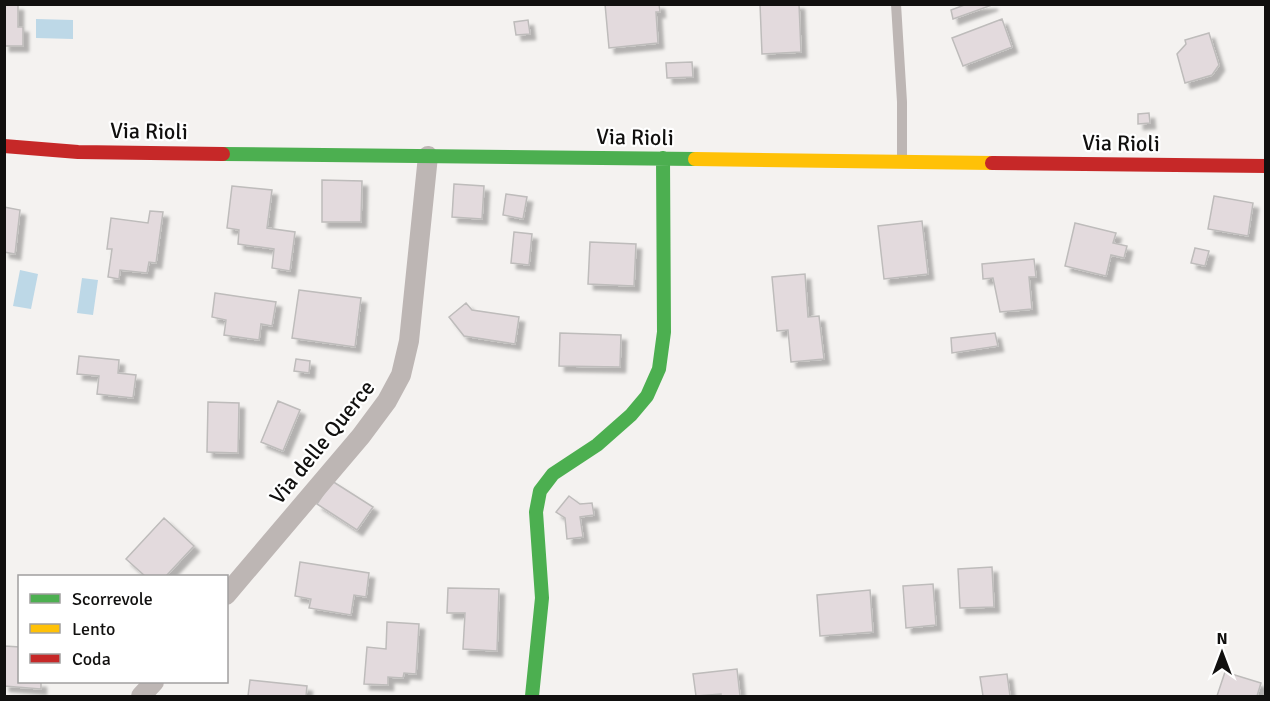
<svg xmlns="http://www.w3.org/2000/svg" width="1270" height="701" font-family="Signika,sans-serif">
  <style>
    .water { fill: #bdd8e7 }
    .building { fill: #e3dadd; stroke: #bebcbb; stroke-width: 1.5; filter: url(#shadow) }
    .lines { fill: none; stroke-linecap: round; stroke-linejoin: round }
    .lane { stroke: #bdb6b4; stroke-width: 10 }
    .street { stroke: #bdb6b4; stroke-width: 20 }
    .fast { stroke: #4caf50; stroke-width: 14 }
    .slow { stroke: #ffc107; stroke-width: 14 }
    .jam { stroke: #c62828; stroke-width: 14 }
    .labels { text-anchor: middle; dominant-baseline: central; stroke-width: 4.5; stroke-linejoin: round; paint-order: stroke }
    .street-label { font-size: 22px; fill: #11100f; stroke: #fff }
  </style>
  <defs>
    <filter id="shadow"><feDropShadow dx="5.5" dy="5.5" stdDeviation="1.5" flood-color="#0004"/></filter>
  </defs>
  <rect width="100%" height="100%" fill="#f4f2f0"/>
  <path class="water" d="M36 19 73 20V39L36 38Z
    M20 270 38 274 31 309 13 306Z
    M82 278 98 280 93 315 77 313Z"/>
  <path class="building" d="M605 4H659L660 12H656L658 43 609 48Z
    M760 4H799L801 52 762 54Z
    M967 4H992V5L953 19 951 10Z
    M4 5H18V27H23V46H4Z
    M1002 19 1012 47 963 66 952 38Z
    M528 20 530 34 516 35 514 22Z
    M1209 33 1219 65 1212 75 1185 83 1177 54 1186 44 1185 40Z
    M692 62 693 77 667 78 666 63Z
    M1149 113 1150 123 1138 124V114Z
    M322 180 362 181 361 222H322Z
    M454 184 484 186 482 219 452 217Z
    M232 186 272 190 267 228 295 232 290 271 272 268 274 249 238 244 239 230 227 228Z
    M506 194 527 197 523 219 503 215Z
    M1214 196 1253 203 1248 236 1208 229Z
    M4 207 20 210 15 254 4 252Z
    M150 211 163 212 156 263 149 262 147 273 120 270 119 279 108 277 112 249H107L111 218 148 223Z
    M922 221 928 274 884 279 878 226Z
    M1075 223 1116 233 1113 243 1127 246 1124 258 1111 255 1106 276 1065 266Z
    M514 232 532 234 529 265 511 263Z
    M590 242 636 244 634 286 588 284Z
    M1195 248 1209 251 1205 266 1191 263Z
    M1034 259 1036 277H1029L1032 309 1000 312 993 278 983 279 982 264Z
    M805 274 808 317 819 316 824 359 791 362 788 330 777 331 772 277Z
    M299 290 361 298 355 347 292 338Z
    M215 293 276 302 272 326 261 324 259 340 224 335 226 320 212 317Z
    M466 303 472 310 519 317 515 344 464 336 449 317Z
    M560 333 621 335 620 367 559 366Z
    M995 333 998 346 952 353 951 338Z
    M79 356 119 360 118 373 136 375 133 398 97 394 99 376 77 374Z
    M296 359 310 361 309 373 294 371Z
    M278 401 300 410 283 451 261 442Z
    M208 402 239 403 238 453 207 452Z
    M332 481 373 507 357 530 317 504Z
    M569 496 580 504 592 503 594 515 580 517 583 537 567 539 565 518 556 512Z
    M164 518 194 546 166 576H145L126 559Z
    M300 562 369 573 366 597 354 595 351 615 309 608 311 599 295 596Z
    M992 567 994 607 960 608 958 569Z
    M933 584 936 625 906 628 903 586Z
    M448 588 499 589 497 651 463 649 465 613H447Z
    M870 590 873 632 820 636 817 595Z
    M387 622 419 624 416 674 404 673 403 678 388 677V685L364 684 367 647 386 649Z
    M4 646 20 647V682H41V689L4 686Z
    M737 669 740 696H721V694L696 696 693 674Z
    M1225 672 1261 683 1257 696H1217Z
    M1007 674 1010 696H983L980 677Z
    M250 680 307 686 306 696H248Z"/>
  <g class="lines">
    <path class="lane" d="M896 4 902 102V161"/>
    <path class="street" d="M226 595 361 436 387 401 401 375 409 341 428 156
      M141 696 154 682"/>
    <path class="fast" d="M223 154 695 159
      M532 696 542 598 536 512 540 491 553 474 597 445 631 415 647 396 659 369 664 332 663 158"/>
    <path class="slow" d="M695 159 992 163"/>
    <path class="jam" d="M4 146 78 152 223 154
      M992 163 1266 166"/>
  </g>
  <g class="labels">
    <g class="street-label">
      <text transform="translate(149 131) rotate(1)">Via Rioli</text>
      <text transform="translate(635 137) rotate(1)">Via Rioli</text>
      <text transform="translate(1121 143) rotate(1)">Via Rioli</text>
      <text transform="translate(322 442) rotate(-51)">Via delle Querce</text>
    </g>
  </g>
  <rect width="1270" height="701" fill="none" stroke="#11100f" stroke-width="12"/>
  <rect x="18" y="575" width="210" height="108" fill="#ffffff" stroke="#a09f9f" stroke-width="1.5"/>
  <rect x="30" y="594" width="30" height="9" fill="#4caf50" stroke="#a09f9f" stroke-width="1.5"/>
  <text x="72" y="605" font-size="18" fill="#11100f">Scorrevole</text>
  <rect x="30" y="624" width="30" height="9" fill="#ffc107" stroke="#a09f9f" stroke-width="1.5"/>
  <text x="72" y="635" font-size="18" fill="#11100f">Lento</text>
  <rect x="30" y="654" width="30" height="9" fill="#c62828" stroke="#a09f9f" stroke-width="1.5"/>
  <text x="72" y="665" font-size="18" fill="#11100f">Coda</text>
  <g transform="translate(1222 653)" stroke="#ffffff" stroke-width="4.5" paint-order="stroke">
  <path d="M0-4.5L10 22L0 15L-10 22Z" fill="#11100f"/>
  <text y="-9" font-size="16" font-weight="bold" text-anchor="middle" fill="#11100f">N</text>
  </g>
</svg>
